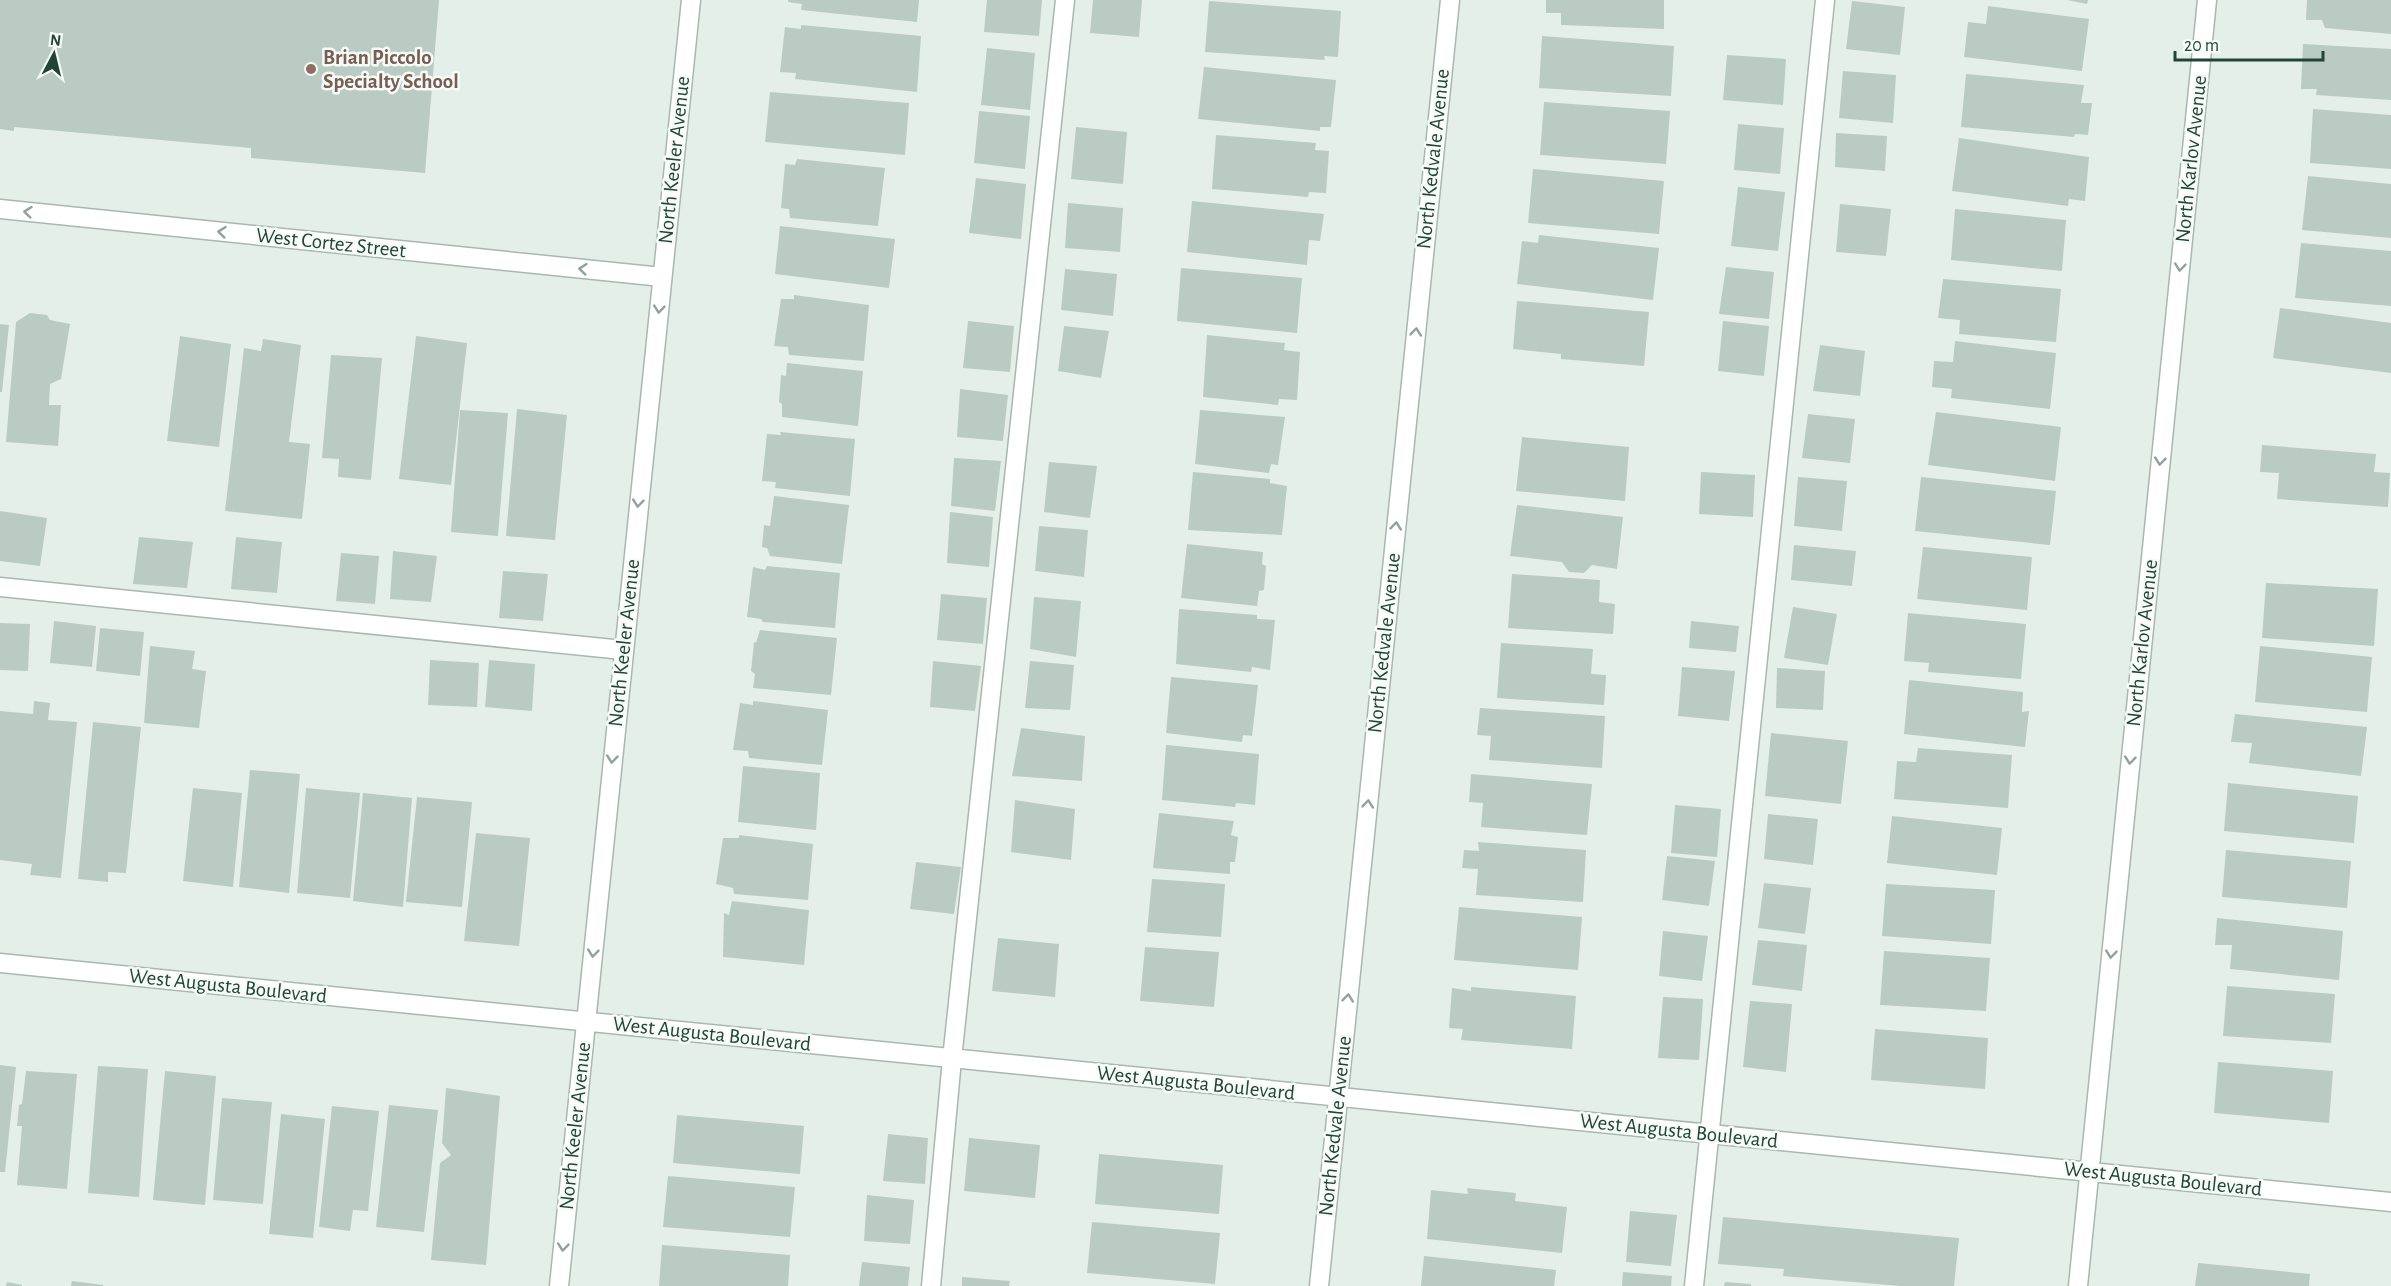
<svg xmlns="http://www.w3.org/2000/svg" width="2391" height="1286" font-family="'Alegreya Sans',sans-serif">
  <style>
    .building { fill: #bacbc3 }
    .lines { fill: none; stroke-linecap: round; stroke-linejoin: round }
    .minor-casing { stroke: #a7b8b1; stroke-width: 21 }
    .minor { stroke: #fff; stroke-width: 18 }
    .oneway { stroke: #90a29c }
    .education-dot { fill: #8d6e63; stroke: #f6fbf8; stroke-width: 2 }
    .labels { text-anchor: middle; dominant-baseline: central; stroke-width: 5; stroke-linejoin: round; paint-order: stroke }
    .education-label { font-size: 21px; font-weight: bold; fill: #785e54; stroke: #f6fbf8; text-anchor: start }
    .street-label { font-size: 21px; fill: #224438; stroke: #f6fbf8 }
  </style>
  <rect width="100%" height="100%" fill="#e5efea"/>
  <path class="building" d="M0 0H439L425 173 251 158V148L14 127V131L0 129Z
    M788 0H919L917 22 801 10 802 4 788 2Z
    M987 0H1042L1039 36 984 32Z
    M1093 0H1142L1139 37 1090 33Z
    M1546 0H1664V29L1561 25V13H1546Z
    M2067 0H2088L2087 4Z
    M2307 0H2391V34L2325 28 2322 20H2306Z
    M1209 1 1341 11 1338 57 1324 56 1325 60 1205 52Z
    M1852 1 1905 7 1900 55 1846 49Z
    M1988 6 2089 19 2082 71 1964 57 1968 22 1986 24Z
    M801 25 921 36 917 92 795 79 796 73 780 72 785 27 801 29Z
    M1542 36 1674 46 1671 96 1539 88Z
    M2303 44 2391 49V100L2316 95 2317 89H2301Z
    M987 48 1035 53 1030 110 981 105Z
    M1727 55 1786 59 1783 105 1723 100Z
    M1204 67 1336 80 1331 127H1320V131L1198 119Z
    M1843 71 1896 75 1893 123 1839 118Z
    M1966 74 2084 85 2081 103H2092L2088 135 2075 134 2074 137 1961 127Z
    M770 92 909 103 905 155 765 142Z
    M1544 102 1670 111 1666 164 1540 155Z
    M2313 109 2391 115V169L2310 163Z
    M979 111 1030 116 1025 169 974 163Z
    M1738 124 1784 128 1780 174 1734 170Z
    M1076 127 1127 132 1123 184 1071 179Z
    M1836 133 1887 136 1885 171 1835 167Z
    M1216 135 1316 143 1315 150 1329 151 1326 193 1309 192 1308 197 1212 189Z
    M1959 138 2089 157 2085 201 2069 199 2068 206 1952 191Z
    M797 159 885 168 878 226 790 218 789 209 781 208 785 164 795 165Z
    M1533 169 1664 181 1659 234 1528 223Z
    M2308 176 2391 184V238L2302 230Z
    M976 178 1026 184 1021 239 969 233Z
    M1738 187 1785 192 1778 251 1731 246Z
    M1192 201 1324 214 1320 241 1309 240 1307 265 1187 252Z
    M1068 203 1123 208 1120 252 1065 248Z
    M1840 204 1891 209 1886 256 1836 252Z
    M1955 209 2066 220 2062 271 1951 260Z
    M780 226 895 239 889 288 775 274Z
    M1539 235 1659 248 1653 300 1517 284 1522 241 1538 243Z
    M2301 243 2391 251V306L2295 298Z
    M1726 267 1774 272 1769 319 1719 314Z
    M1181 268 1302 278 1297 333 1177 321Z
    M1065 269 1117 274 1113 316 1061 310Z
    M1943 279 2061 289 2056 342 1959 334 1960 320 1938 318Z
    M794 295 869 305 864 361 789 355 788 347 774 346 781 299H794Z
    M1517 301 1649 312 1644 366 1561 359V354L1513 349Z
    M2280 308 2391 323V373L2273 358Z
    M30 313 47 315 50 320 70 324 61 379 50 384 49 405H61L58 446 6 442 16 322Z
    M968 321 1014 326 1010 372 963 368Z
    M1723 321 1769 326 1764 376 1718 371Z
    M0 324 9 325 2 392H0Z
    M1064 326 1109 331 1101 378 1058 371Z
    M1207 335 1285 343 1284 350 1300 352 1297 400 1279 399 1278 405 1203 397Z
    M180 336 231 344 219 447 167 441Z
    M416 336 467 343 451 485 399 479Z
    M263 339 301 345 289 442 310 444 302 519 225 511 244 348 261 351Z
    M1955 341 2056 353 2050 409 1951 398 1952 389 1932 387 1934 361 1953 362Z
    M1820 345 1865 351 1860 396 1813 391Z
    M331 355 382 358 371 480 338 477 339 459 322 458Z
    M787 363 863 371 858 426 782 417V404L779 402 781 375 786 376Z
    M960 389 1008 395 1003 441 957 437Z
    M517 409 567 415 555 540 506 536Z
    M460 410 508 413 498 536 451 532Z
    M1200 410 1285 417 1278 465 1271 464 1269 473 1195 464Z
    M1936 412 2061 427 2055 481 1928 465Z
    M1808 414 1855 419 1850 463 1802 458Z
    M780 432 855 439 850 496 775 488 776 482 762 481 767 434 781 435Z
    M1522 437 1629 447 1625 501 1516 491Z
    M2262 445 2376 454 2374 472 2390 473 2388 507 2277 499 2279 473 2260 472Z
    M954 458 1001 461 995 511 951 506Z
    M1049 462 1097 466 1090 518 1044 512Z
    M1193 472 1270 479V483L1287 486 1282 535 1188 530Z
    M1701 472 1755 475 1753 517 1699 514Z
    M1798 477 1847 481 1842 531 1794 526Z
    M1921 477 2056 491 2050 545 1915 531Z
    M774 496 849 505 842 564 770 556 767 548 762 547 764 525 770 526Z
    M1517 505 1623 517 1617 569 1592 565 1584 573 1569 572 1562 562 1510 556Z
    M0 511 47 518 40 566 0 561Z
    M950 512 993 517 989 567 947 563Z
    M1039 526 1088 530 1084 577 1035 571Z
    M139 537 193 542 187 588 133 584Z
    M236 537 282 542 277 593 231 589Z
    M1187 544 1263 552 1262 564 1266 566 1264 590 1259 591 1257 606 1181 598Z
    M1794 545 1856 551 1852 586 1791 580Z
    M1923 547 2032 557 2027 610 1917 599Z
    M393 551 437 556 431 602 390 599Z
    M341 553 379 556 375 604 336 601Z
    M767 566 840 573 835 628 763 622 761 619 747 617 753 567 765 570Z
    M503 571 548 574 543 621 499 618Z
    M1512 574 1600 580 1599 602 1615 604 1613 634 1508 628Z
    M2266 583 2378 589 2374 646 2262 638Z
    M941 594 987 598 983 644 937 640Z
    M1034 597 1081 601 1076 657 1030 649Z
    M1793 607 1837 614 1828 665 1784 658Z
    M1179 609 1257 615V619L1275 620 1270 670 1252 667 1251 672 1176 664Z
    M1908 613 2026 624 2021 679 1928 672 1929 663 1904 661Z
    M54 621 96 626 92 667 50 663Z
    M1691 621 1739 626 1736 652 1689 648Z
    M0 623 30 624 28 671 0 670Z
    M100 628 144 632 140 676 96 671Z
    M760 630 837 638 831 695 753 688 755 674 751 671 754 642 756 643Z
    M1501 643 1593 649 1591 674 1606 675 1604 705 1497 698Z
    M150 646 195 651 192 669 206 671 199 728 144 723Z
    M2260 646 2372 657 2367 712 2255 702Z
    M430 660 479 663 477 707 428 705Z
    M489 660 535 664 532 711 485 707Z
    M933 661 981 666 975 711 930 707Z
    M1030 661 1074 665 1070 710 1025 708Z
    M1682 667 1735 671 1729 721 1678 716Z
    M1777 668 1825 671 1823 710 1776 708Z
    M1171 677 1258 685 1252 736 1243 735 1242 742 1166 733Z
    M1909 680 2023 692 2022 712 2029 711 2025 747 1904 734Z
    M34 701 50 703 48 720 77 722 61 878 30 875 32 864 0 860V711L33 714Z
    M753 701 828 710 822 765 749 758 748 751 733 750 740 703 753 705Z
    M1480 708 1605 716 1602 768 1489 760 1491 736 1477 735Z
    M2235 714 2367 727 2361 776 2249 763 2252 743 2231 742Z
    M93 722 141 727 126 873 108 872V882L78 879Z
    M1021 728 1085 736 1082 781 1012 776Z
    M1771 733 1848 741 1841 804 1765 796Z
    M1166 745 1259 754 1255 805 1236 803 1235 807 1162 800Z
    M1918 748 2012 755 2008 808 1894 799 1897 761 1916 762Z
    M743 766 820 773 816 830 738 822Z
    M250 770 300 774 289 893 239 887Z
    M1471 774 1592 784 1587 835 1481 827 1483 803 1469 802Z
    M2228 783 2358 796 2354 843 2224 831Z
    M193 788 242 793 233 887 183 881Z
    M306 788 360 793 350 898 297 893Z
    M363 793 412 798 403 907 353 901Z
    M417 797 472 802 462 907 406 902Z
    M1015 800 1075 809 1071 860 1011 852Z
    M1675 805 1721 809 1717 857 1671 853Z
    M1159 813 1234 821 1231 835 1238 837 1235 862H1230V874L1153 868Z
    M1768 814 1818 819 1813 865 1764 859Z
    M1892 816 2002 828 1997 875 1887 863Z
    M476 833 530 838 519 946 464 941Z
    M739 835 813 844 808 900 734 894 733 888 716 884 723 838H739Z
    M1478 842 1586 850 1583 902 1476 895 1478 869 1462 868 1464 850 1479 851Z
    M2226 850 2351 861 2347 908 2222 897Z
    M1667 856 1715 861 1709 906 1662 900Z
    M916 862 961 867 954 914 910 909Z
    M1152 879 1225 884 1221 937 1147 932Z
    M1764 883 1811 888 1805 934 1758 928Z
    M1886 884 1995 890 1991 944 1882 936Z
    M732 901 809 910 804 965 723 957 724 913 729 915Z
    M1459 907 1582 917 1578 970 1454 960Z
    M2217 918 2343 931 2339 980 2230 969 2232 945H2215Z
    M1663 931 1708 936 1702 981 1659 976Z
    M998 938 1059 944 1055 997 992 991Z
    M1758 940 1807 945 1802 991 1752 985Z
    M1145 947 1219 952 1214 1007 1140 1001Z
    M1884 951 1990 958 1986 1011 1880 1005Z
    M2227 986 2335 994 2331 1043 2223 1036Z
    M1471 987 1576 996 1572 1049 1461 1040 1463 1029 1449 1028 1452 988 1471 991Z
    M1663 997 1703 999 1699 1060 1658 1058Z
    M1750 1001 1792 1004 1786 1072 1743 1067Z
    M1875 1029 1988 1038 1985 1089 1871 1080Z
    M2218 1062 2333 1071 2329 1123 2214 1113Z
    M0 1065 16 1067 5 1172H0Z
    M98 1066 148 1069 139 1197 88 1193Z
    M26 1071 77 1074 67 1189 17 1185 22 1126H17L19 1105 22 1104Z
    M165 1071 216 1076 205 1205 153 1200Z
    M446 1088 500 1096 486 1265 431 1260 440 1163 451 1155 442 1143Z
    M222 1098 272 1102 263 1204 213 1200Z
    M389 1105 438 1110 424 1232 376 1227Z
    M332 1106 379 1111 368 1211 353 1210 350 1231 319 1227Z
    M281 1114 325 1119 313 1238 269 1234Z
    M677 1115 804 1126 800 1174 673 1163Z
    M888 1134 928 1138 925 1184 883 1181Z
    M969 1138 1040 1145 1035 1198 964 1191Z
    M1099 1154 1223 1165 1219 1214 1095 1204Z
    M668 1176 795 1187 790 1237 663 1227Z
    M1467 1188 1516 1193 1515 1201 1567 1207 1562 1253 1427 1239 1431 1190 1468 1194Z
    M867 1195 914 1200 910 1244 864 1241Z
    M1630 1211 1677 1215 1671 1266 1626 1262Z
    M1723 1217 1959 1238 1954 1286H1900L1783 1276 1784 1269 1718 1264Z
    M1092 1222 1220 1233 1215 1284 1087 1273Z
    M662 1245 790 1255 788 1286H659Z
    M1424 1256 1556 1270 1554 1286H1421Z
    M862 1262 910 1267 908 1286H859Z
    M2198 1263 2310 1274 2309 1286H2195Z
    M1623 1272 1672 1276 1671 1286H1622Z
    M962 1277 1010 1281 1009 1286H962Z
    M72 1281 103 1285V1286H71Z
    M7 1282 22 1285V1286H6Z
    M1725 1282 1751 1284V1286H1724Z"/>
  <g class="lines">
    <g class="minor-casing">
      <path id="minor" d="M0 209 662 277
        M0 587 623 650
        M0 963 2391 1202
        M559 1286 691 0
        M931 1286 952 1059 1065 0
        M1319 1286 1450 0
        M1694 1286 1825 0
        M2078 1286 2207 0"/>
    </g>
    <use href="#minor" class="minor"/>
  </g>
  <defs><path id="oneway-chevron" d="M-2-3.5L2.5 0L-2 3.5" fill="none" stroke-width="1.6" stroke-linecap="round" stroke-linejoin="round" transform="scale(1.5)"/></defs>
  <g class="oneway">
    <use href="#oneway-chevron" transform="translate(28 212) rotate(-174)"/>
    <use href="#oneway-chevron" transform="translate(222 232) rotate(-174)"/>
    <use href="#oneway-chevron" transform="translate(2180 267) rotate(96)"/>
    <use href="#oneway-chevron" transform="translate(583 269) rotate(-174)"/>
    <use href="#oneway-chevron" transform="translate(659 309) rotate(96)"/>
    <use href="#oneway-chevron" transform="translate(1416 332) rotate(-84)"/>
    <use href="#oneway-chevron" transform="translate(2160 461) rotate(96)"/>
    <use href="#oneway-chevron" transform="translate(638 503) rotate(96)"/>
    <use href="#oneway-chevron" transform="translate(1396 526) rotate(-84)"/>
    <use href="#oneway-chevron" transform="translate(612 759) rotate(96)"/>
    <use href="#oneway-chevron" transform="translate(2130 760) rotate(96)"/>
    <use href="#oneway-chevron" transform="translate(1368 804) rotate(-84)"/>
    <use href="#oneway-chevron" transform="translate(593 953) rotate(96)"/>
    <use href="#oneway-chevron" transform="translate(2111 954) rotate(96)"/>
    <use href="#oneway-chevron" transform="translate(1348 998) rotate(-84)"/>
    <use href="#oneway-chevron" transform="translate(563 1247) rotate(96)"/>
  </g>
  <circle class="education-dot" cx="311" cy="69" r="6"/>
  <g class="labels">
    <g class="education-label">
      <text x="323" y="57">Brian Piccolo<tspan x="323" dy="24">Specialty School</tspan></text>
    </g>
    <g class="street-label">
      <text transform="translate(1433 159) rotate(-84)">North Kedvale Avenue</text>
      <text transform="translate(2191 159) rotate(-84)">North Karlov Avenue</text>
      <text transform="translate(674 160) rotate(-84)">North Keeler Avenue</text>
      <text transform="translate(331 243) rotate(6)">West Cortez Street</text>
      <text transform="translate(624 643) rotate(-84)">North Keeler Avenue</text>
      <text transform="translate(1384 643) rotate(-84)">North Kedvale Avenue</text>
      <text transform="translate(2142 643) rotate(-84)">North Karlov Avenue</text>
      <text transform="translate(228 986) rotate(6)">West Augusta Boulevard</text>
      <text transform="translate(712 1034) rotate(6)">West Augusta Boulevard</text>
      <text transform="translate(1196 1083) rotate(6)">West Augusta Boulevard</text>
      <text transform="translate(575 1126) rotate(-84)">North Keeler Avenue</text>
      <text transform="translate(1335 1126) rotate(-84)">North Kedvale Avenue</text>
      <text transform="translate(1679 1131) rotate(6)">West Augusta Boulevard</text>
      <text transform="translate(2163 1179) rotate(6)">West Augusta Boulevard</text>
    </g>
  </g>
  <g transform="translate(54 54) rotate(7)" stroke="#f6fbf8" stroke-width="4.5" paint-order="stroke">
  <path d="M0-4.5L10 22L0 15L-10 22Z" fill="#224438"/>
  <text y="-9" font-size="16" font-weight="bold" text-anchor="middle" fill="#224438">N</text>
  </g>
  <path d="M2175 51v9h148v-9" fill="none" stroke="#224438" stroke-width="3"/>
  <text x="2184" y="51" font-size="18" fill="#224438" stroke="#f6fbf8" stroke-width="4.5" paint-order="stroke">20 m</text>
</svg>
